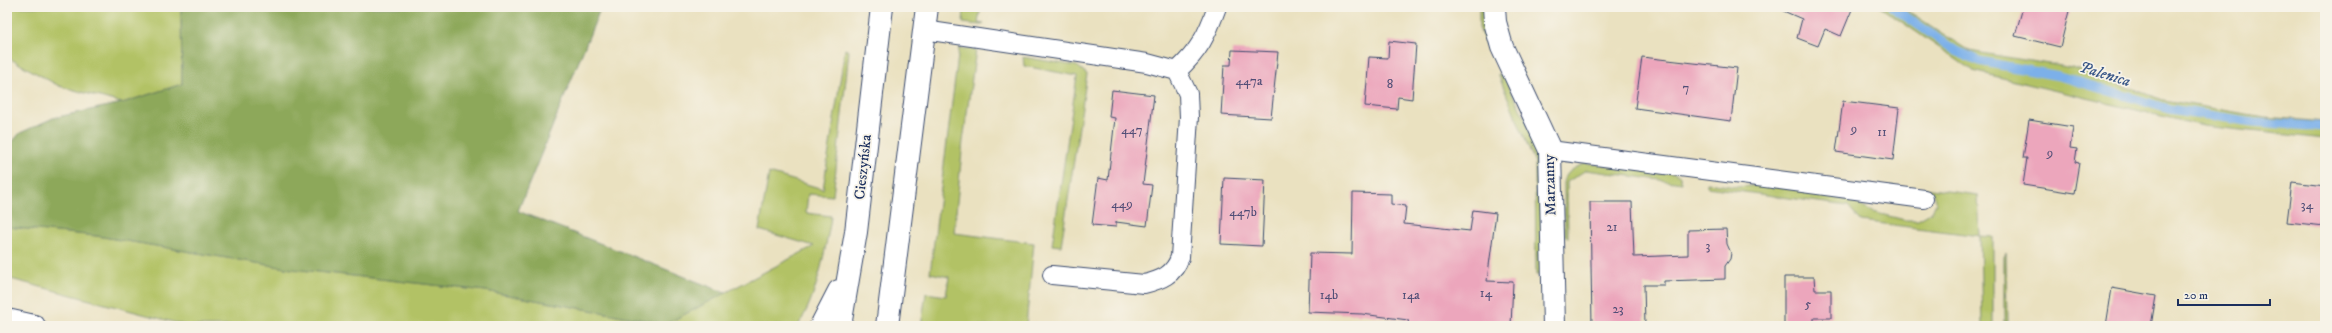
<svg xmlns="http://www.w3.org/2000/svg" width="2332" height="333" font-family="'IM FELL DW Pica',serif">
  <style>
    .green { fill: #b2c265; stroke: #667862 }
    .forest { fill: #8da85a; stroke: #546c5c }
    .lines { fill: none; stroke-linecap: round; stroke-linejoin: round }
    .stream { stroke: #7bb0e9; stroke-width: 9 }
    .building { fill: #eca6bc }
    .lane-casing { stroke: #3a4a6d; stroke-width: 20 }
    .street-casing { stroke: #3a4a6d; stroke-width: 24 }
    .secondary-casing { stroke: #3a4a6d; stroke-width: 24 }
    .lane { stroke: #fff; stroke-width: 18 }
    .street { stroke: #fff; stroke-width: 22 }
    .secondary { stroke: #fff; stroke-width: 22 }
    .labels { text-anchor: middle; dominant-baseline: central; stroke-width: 3.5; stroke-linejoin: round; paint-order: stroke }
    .number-label { font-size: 13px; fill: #4f4d76 }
    .street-label { font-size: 15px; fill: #1b2f5e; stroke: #f7f3e8 }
    .water-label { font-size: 16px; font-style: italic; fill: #385688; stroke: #f7f3e8 }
  </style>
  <rect width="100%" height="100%" fill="#f7f3e8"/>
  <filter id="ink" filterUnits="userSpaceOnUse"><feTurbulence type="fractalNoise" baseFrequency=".025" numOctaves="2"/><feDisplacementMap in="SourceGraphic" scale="8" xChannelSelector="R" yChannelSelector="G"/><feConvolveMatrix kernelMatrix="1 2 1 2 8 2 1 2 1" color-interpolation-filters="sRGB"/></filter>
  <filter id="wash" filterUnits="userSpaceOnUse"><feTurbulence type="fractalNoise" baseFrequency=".012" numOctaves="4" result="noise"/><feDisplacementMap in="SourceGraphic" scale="16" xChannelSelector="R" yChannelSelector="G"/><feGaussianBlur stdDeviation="0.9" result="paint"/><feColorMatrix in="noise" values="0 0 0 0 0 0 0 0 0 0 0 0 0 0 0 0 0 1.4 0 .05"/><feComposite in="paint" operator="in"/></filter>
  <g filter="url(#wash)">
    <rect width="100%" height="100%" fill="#eae1c0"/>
    <path class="green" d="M7 7H181L182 84 122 103 59 86 7 57Z
      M964 7H981L978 23 984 24 981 25 963 23Z
      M1479 7H1487L1495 53 1491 57 1479 28Z
      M1880 7H1902L1969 51 2073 68 2163 100 2264 117 2325 122V139L2203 126 1973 71Z
      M959 48 976 50 963 141 954 233 1034 243 1026 326H921L926 293 946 296 949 277 930 273Z
      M845 49 849 51 833 196 808 194 806 213 831 216 830 224C823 260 817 295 798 326H188L7 278V227L97 236 292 269 486 291 666 324 814 246 759 230 769 173 823 189Z
      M1023 57 1077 66 1087 74 1061 246 1052 245 1077 76 1024 66Z
      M1498 74 1503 75 1541 149 1546 275H1536L1535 163Z
      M1585 163 1674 173 1680 176 1682 183 1586 170 1567 182 1568 238 1565 236 1564 182C1566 171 1575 168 1585 163Z
      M1707 183 1736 187 1763 185 1829 195 1855 203 1872 212 1905 220H1918L1932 212 1936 203 1933 194 1923 188 1978 195 1980 236 1993 237V326H1982L1980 236 1861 221 1848 206 1707 187Z
      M2006 253 2007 326H2004V257Z"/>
    <path class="forest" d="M181 7H601L518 211 726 293 666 324 486 291 292 269 97 236 7 227V148L20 133 53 118 122 103 182 84Z"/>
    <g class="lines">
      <path class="stream" d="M1892 7 1956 51 1979 61 2059 76 2169 109 2254 122 2325 127"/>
    </g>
    <g id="blocks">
      <path class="building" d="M1774 7H1853L1841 36 1825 29 1818 46 1797 38 1802 19Z
        M2023 7H2070L2060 47 2015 36Z
        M1389 41 1416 44 1412 99 1398 97 1397 109 1365 106 1369 57 1388 58Z
        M1232 50 1278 52 1271 118 1221 115 1224 65H1231Z
        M1642 57 1737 68 1731 121 1635 108Z
        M1112 90 1154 95 1143 184 1152 185 1147 226 1116 222V227L1092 225 1098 178 1108 180 1115 118 1109 117Z
        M1843 101 1899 108 1893 160 1836 152Z
        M2029 120 2073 127 2070 148 2077 149 2075 162 2079 163 2074 193 2023 185 2027 158H2023Z
        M1224 178 1265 180 1262 246 1221 244Z
        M2292 182 2325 186V226L2287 222Z
        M1353 193 1391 194V204L1406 206 1404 224 1470 231 1473 210 1496 213 1487 281 1513 282 1511 326 1431 324 1430 326H1409L1408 320 1362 314 1308 312 1310 253 1352 254Z
        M1590 202H1632L1634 257 1688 255V230L1726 229 1727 244 1731 253 1730 259 1725 266V279L1664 281V285H1644L1645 326H1592Z
        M1784 277H1814L1815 290H1831V318H1814V326H1784Z
        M2112 288 2156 296 2151 326H2106Z"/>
    </g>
  </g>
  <g filter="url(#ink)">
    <use href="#blocks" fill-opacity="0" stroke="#3a4a6d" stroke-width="1"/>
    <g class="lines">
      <g class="lane-casing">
        <path id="lane" d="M924 30 1147 63 1177 71 1188 94 1189 117 1180 257C1174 275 1161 280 1144 284L1052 275
          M1177 71C1199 51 1207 35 1217 7
          M1550 150 1924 199"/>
      </g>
      <g class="street-casing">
        <path id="street" d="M1494 7 1495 22 1502 47 1550 150 1554 326"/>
      </g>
      <g class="secondary-casing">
        <path id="secondary" d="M7 320 34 326
          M821 326 839 291
          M840 326 856 232 882 7
          M887 326 927 7"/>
      </g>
      <use href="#lane" class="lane"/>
      <use href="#street" class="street"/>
      <use href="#secondary" class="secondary"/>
    </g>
  </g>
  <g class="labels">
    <g class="number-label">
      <text x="1249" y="81">447a</text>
      <text x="1390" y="84">8</text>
      <text x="1686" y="88">7</text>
      <text x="1854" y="129">9</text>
      <text x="1132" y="130">447</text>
      <text x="1882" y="132">11</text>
      <text x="2050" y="153">9</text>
      <text x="1122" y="204">449</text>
      <text x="2307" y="205">34</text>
      <text x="1243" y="212">447b</text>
      <text x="1612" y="227">21</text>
      <text x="1708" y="246">3</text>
      <text x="1486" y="293">14</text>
      <text x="1329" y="295">14b</text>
      <text x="1411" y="295">14a</text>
      <text x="1808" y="304">5</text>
      <text x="1618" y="309">23</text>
    </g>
    <g class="street-label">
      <text transform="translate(863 167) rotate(-84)">Cieszyńska</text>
      <text transform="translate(1550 185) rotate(-92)">Marzanny</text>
    </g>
    <g class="water-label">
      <text transform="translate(2105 74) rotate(17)">Palenica</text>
    </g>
  </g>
  <rect width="2332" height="333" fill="none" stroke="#f7f3e8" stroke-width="24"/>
  <path d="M2178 299v6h92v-6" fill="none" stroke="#1b2f5e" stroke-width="2"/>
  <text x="2184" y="299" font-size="12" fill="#1b2f5e" stroke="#f7f3e8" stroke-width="3" paint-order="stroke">20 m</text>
</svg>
